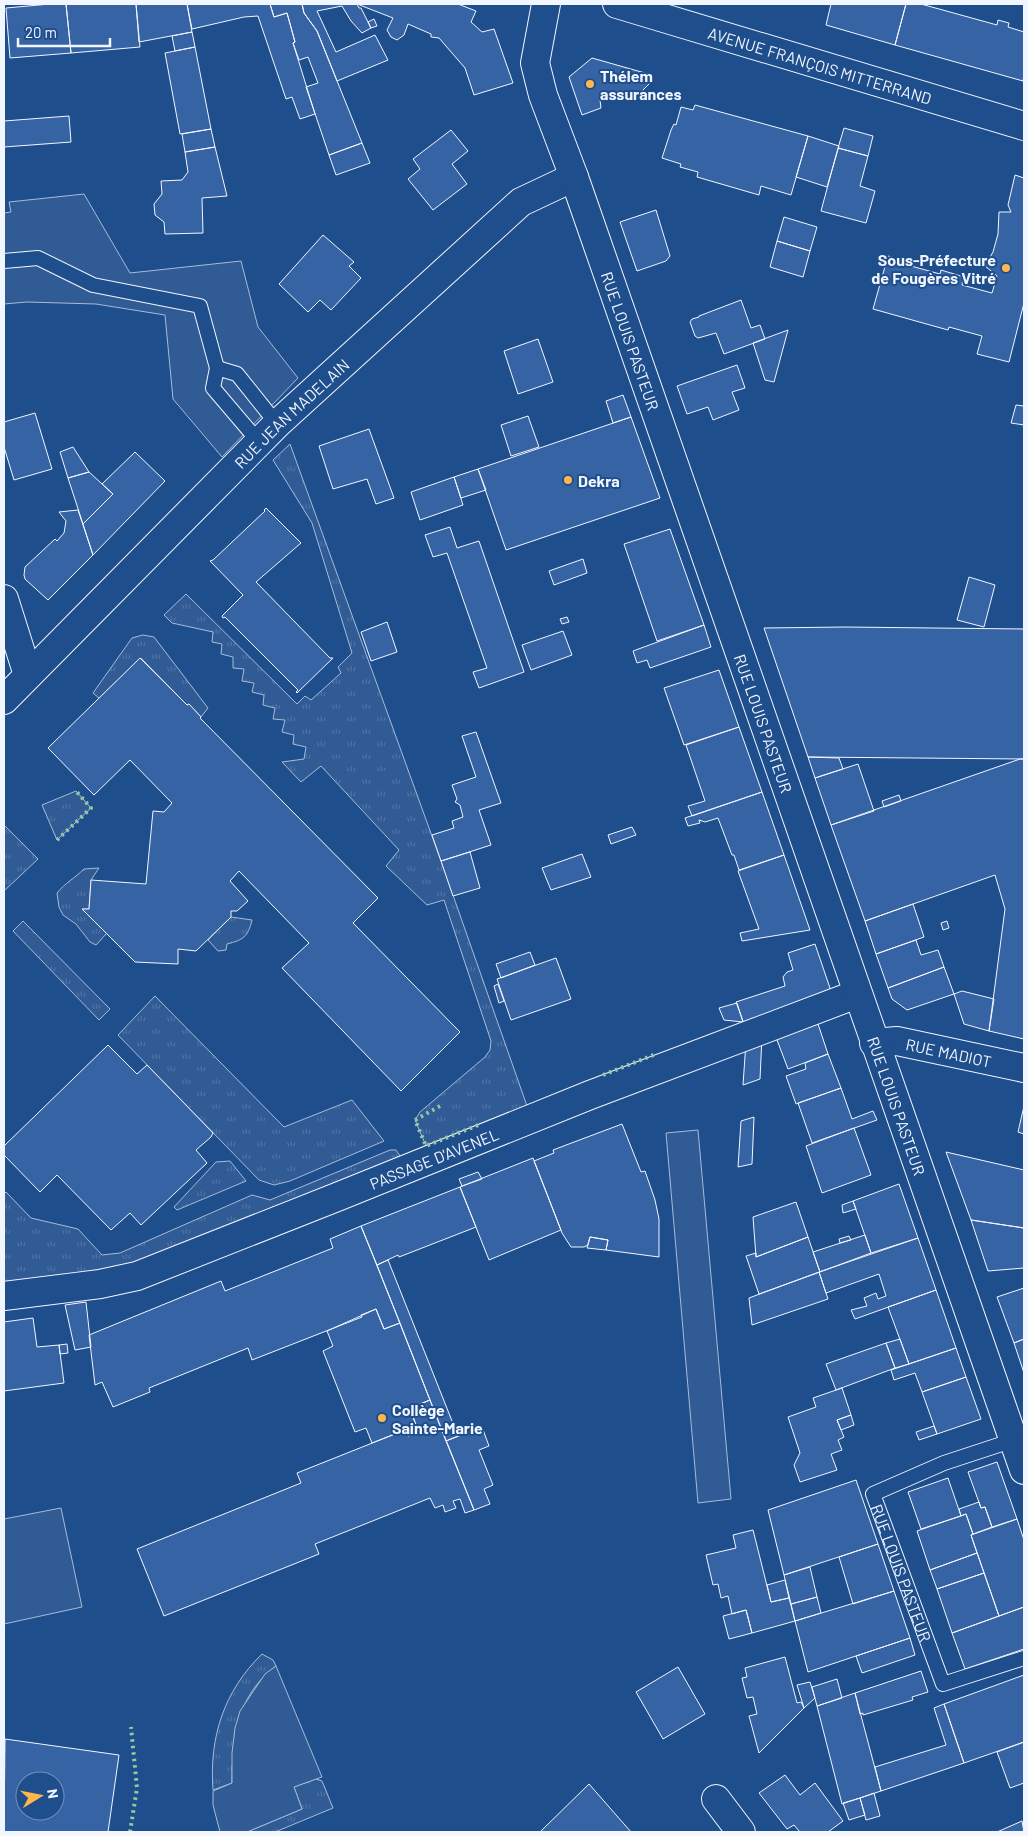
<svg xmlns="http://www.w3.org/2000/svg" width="1028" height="1836" font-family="Barlow,sans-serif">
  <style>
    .grass { fill: url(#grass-tufts); stroke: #a8bbd7 }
    .built { fill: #305b95; stroke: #a8bbd7 }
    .building { fill: #3563a3; stroke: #f2f6ff; fill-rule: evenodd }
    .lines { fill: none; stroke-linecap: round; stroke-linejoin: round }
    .lane-casing { stroke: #f2f6ff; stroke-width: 16 }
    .street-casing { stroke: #f2f6ff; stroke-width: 30 }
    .secondary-casing { stroke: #f2f6ff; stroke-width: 30 }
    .lane { stroke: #1f4e8c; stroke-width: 14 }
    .street { stroke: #1f4e8c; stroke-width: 28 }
    .secondary { stroke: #1f4e8c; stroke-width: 28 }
    .hedge { stroke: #97c8a6; stroke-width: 4; stroke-dasharray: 2.5 4; stroke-linecap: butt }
    .poi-dot { fill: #ffb74d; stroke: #1f4e8c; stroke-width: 2 }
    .labels { text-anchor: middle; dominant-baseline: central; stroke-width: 4; stroke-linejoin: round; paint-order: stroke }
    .street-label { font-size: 16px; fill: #f2f6ff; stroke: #1f4e8c }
    .poi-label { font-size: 16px; font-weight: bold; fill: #f2f6ff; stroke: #1f4e8c; text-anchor: start }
  </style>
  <defs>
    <pattern id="grass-tufts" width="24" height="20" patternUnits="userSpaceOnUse" patternTransform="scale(1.25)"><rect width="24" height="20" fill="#305b95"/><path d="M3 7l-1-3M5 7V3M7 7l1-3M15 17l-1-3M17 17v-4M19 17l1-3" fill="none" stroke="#4e73a5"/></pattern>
  </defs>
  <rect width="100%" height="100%" fill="#1f4e8c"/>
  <path class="grass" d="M290 444 441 861 527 1106 426 1146 415 1120 420 1112 485 1057 490 1050 491 1041 444 900 427 905 386 866 399 850 321 766 301 782 282 762 304 759 306 747 293 744 294 735 282 732 285 720 273 719 275 708 263 705 264 695 252 692 254 683 242 681 244 669 233 668V657L221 654 222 644 212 642 213 632 172 623 164 615 186 594 297 704 305 696 311 700 341 673 338 667 352 653 312 523 273 460Z
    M143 635 154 637 208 708 201 717 189 704 187 705 141 658 99 698 93 693 132 638Z
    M76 791 91 808 57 840 42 805Z
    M4 825 38 859 4 891Z
    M99 868 91 880 89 909H83L107 933 96 945 90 942 76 924 63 915 59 907 57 893C65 883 75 878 84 869Z
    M231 917 252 920C248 937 243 940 227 944L226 950 218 951 208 940Z
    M23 921 110 1009 99 1020 13 931Z
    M155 996 284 1127 352 1100 384 1141 290 1181 274 1185 259 1180 118 1035Z
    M390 1150H396L400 1156 128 1271 4 1288V1194L6 1192 31 1218 78 1229 102 1255 120 1253 252 1195 270 1200Z
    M230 1161 246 1181 177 1210 174 1207 216 1162Z
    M262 1654 273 1660 276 1666C237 1695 232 1738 232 1783L213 1790C209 1737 224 1691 262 1654Z
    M316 1779 322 1781 333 1808 275 1832H247L302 1809 294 1787Z"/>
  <path class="built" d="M84 194 130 273 241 261 258 327 298 378 222 457 173 399 165 315 96 304 27 302 4 304V213L11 212 9 202Z
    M698 1130 731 1499 698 1503 666 1133Z
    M61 1508 82 1607 4 1624V1519Z
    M276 1666 322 1777 294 1787 302 1809 247 1832H220L213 1805V1791L232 1783V1753L235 1728 240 1711 265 1674Z"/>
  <path class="building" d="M50 4H66L71 53 10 58 6 8Z
    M66 4H136L140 47 71 53Z
    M136 4H187L192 32 139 42Z
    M187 4H270L274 17 287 13 295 42 293 43 315 114 300 119 292 97 286 99 258 16 244 17 192 29Z
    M270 4H302L304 13 317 31 362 143 329 155 306 87 318 83 308 57 299 60 293 43 295 42 287 13 274 17Z
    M302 4H357L359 8H361L371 28 362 33 351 21 342 6 317 11 336 52 375 35 388 60 337 81 317 31 304 13Z
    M357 4H458L476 11 471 22 482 32 494 29 513 83 474 95 465 68 439 38 431 37V34L408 24 404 35 397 40 391 37 387 30 393 18Z
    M831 4H906L895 45 826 25Z
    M906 4H921L997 25 998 20 1009 23 1008 27 1024 32V75L1023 81 895 45Z
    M374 19 377 26 371 28 368 22Z
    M192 32 195 47 175 51 172 36Z
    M195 47 211 129 180 134 165 53Z
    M592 58 652 75 650 83 639 94 618 91 600 100 601 108 582 115 569 77Z
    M695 105 808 136 791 195 761 186 759 195 697 177 698 172 680 167 681 164 662 158 671 130 674 124 676 125 681 107 693 110Z
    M69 116 71 142 4 147V121Z
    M844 128 873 136 868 156 838 148Z
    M211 129 215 147 185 152 182 134Z
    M451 130 468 151 452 164 467 184 433 210 408 179 420 169 413 159Z
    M808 136 839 146 827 187 796 177Z
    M362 143 370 163 336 175 329 155Z
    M215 147 227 196 202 198 203 233 165 234 164 222 155 215 154 204 162 194 161 181 182 180 188 172 185 152Z
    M838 148 868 156 860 186 875 191 866 223 821 211Z
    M1015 175 1024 178V303L1009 362 977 354 982 336 949 327 948 330 873 309 888 256 912 263 911 266 940 274 941 270 964 277 962 285 992 293 997 276 985 266 993 252 998 234 999 212H1011L1008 205Z
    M656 210 670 256 666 261 637 271 620 222Z
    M784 217 817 227 810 251 777 241Z
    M323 235 354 262 349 266 361 278 331 310 320 300 308 312 279 284Z
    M777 241 810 251 803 277 770 267Z
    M741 300 751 328 760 325 765 339 724 354 716 333 698 338 695 336 690 322 692 319 699 317V316Z
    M788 330 774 382 765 380 753 343Z
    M538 339 553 382 518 394 504 351Z
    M737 365 745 388 732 392 739 410 713 420 708 407 687 414 677 386Z
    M623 395 631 417 613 423 606 401Z
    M1016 405 1024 406V425L1011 423Z
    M35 413 52 469 14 480 4 447V422Z
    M528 416 539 447 511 456 501 425Z
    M631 417 660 498 506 550 478 469Z
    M369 429 394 498 376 504 367 479 333 489 319 446Z
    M73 447 89 472 68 478 60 452Z
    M135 452 165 481 93 555 83 524 113 494 102 484Z
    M478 469 486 490 461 498 454 477Z
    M89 472 113 494 83 524 68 478Z
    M454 477 463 505 420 520 411 492Z
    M266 508 301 543 256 582 330 658H333L297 693 296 692 298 690 225 617 223 618 222 616 243 595 210 561 213 560 265 511 264 510Z
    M78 510 93 555 48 600 25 579 24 575 25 567 55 539 57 541 64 533 66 521 59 512Z
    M450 527 457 548 479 541 524 672 479 688 473 672 487 668 447 553 433 557 425 535Z
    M670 529 704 625 657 641 624 544Z
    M583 559 587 573 554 585 549 571Z
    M969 577 995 585 984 627 957 620Z
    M567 617 569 622 562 624 560 619Z
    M387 622 397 652 371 661 361 632Z
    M704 625 711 647 650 668 647 660 637 663 633 651Z
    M845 627 1024 629V759L808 757 764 628Z
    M563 631 572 655 531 670 522 645Z
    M140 658 187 705 189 704 201 717 200 718 378 898 353 923 460 1032 401 1091 282 968 309 943 239 871 230 881 248 901 237 911H231V917L196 951 178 949V964L135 962 82 909H89L91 880 146 884 153 811 164 812 172 803 130 760 94 795 48 748Z
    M719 670 739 727 684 745 664 688Z
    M739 727 762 792 692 816 688 806 705 801 686 745Z
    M476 732 501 803 479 810 491 845 441 861 432 835 454 828 452 821 463 817 460 805 455 802 457 799 452 785 476 777 462 736Z
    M808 757 839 758 843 769 815 778Z
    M1020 759H1024V1039L989 1031 1005 909 995 875 865 921 831 825Z
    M858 764 874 811 831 825 815 778Z
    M762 792 784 855 739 870 734 855H732L718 818 705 822 699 820 700 823 688 826 685 818Z
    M899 795 901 801 884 807 882 801Z
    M632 827 636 835 611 844 608 835Z
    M470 852 480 888 453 896 441 861Z
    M582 854 591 877 551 890 542 868Z
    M784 855 810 930 742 941 740 933 759 929 738 871Z
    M913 904 924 937 876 954 865 921Z
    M947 921 949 928 943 930 941 923Z
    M916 940 921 955 938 950 944 967 888 988 876 954Z
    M815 944 832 994 744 1024 736 1002 785 986 783 977 787 972 793 970 788 953Z
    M530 952 535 965 501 978 496 964Z
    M556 958 571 999 511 1020 497 979Z
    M944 967 954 994 907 1010 892 999 888 988Z
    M498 984 504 1001 499 1003 494 986Z
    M962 991 994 999 989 1031 964 1024 954 994Z
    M737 1003 743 1022 724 1020 719 1008Z
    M816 1018 828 1054 788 1069 774 1032Z
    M762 1036 760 1079 743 1085 746 1042Z
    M108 1045 137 1074 147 1065 213 1133 211 1137 196 1150 207 1163 141 1225 130 1213 111 1230 57 1175 40 1192 4 1155V1146Z
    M828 1054 841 1088 796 1104 786 1076 806 1069 805 1063Z
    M841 1088 852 1119 873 1111 877 1120 812 1143 798 1103Z
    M1024 1106V1134L1018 1132Z
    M754 1117 752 1164 738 1167 741 1121Z
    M622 1124 641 1172 645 1171 655 1200 659 1219V1257L606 1250 608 1240 590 1237 588 1245 584 1247H571L562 1233 534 1161 554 1153 553 1150Z
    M854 1128 871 1175 822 1193 806 1146Z
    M946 1152 1024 1170V1228L971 1220Z
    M533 1158 561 1230 489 1260 460 1187Z
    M478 1172 482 1179 462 1186 459 1179Z
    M899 1184 918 1238 871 1253 853 1201Z
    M460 1187 476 1227 399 1257 398 1255 377 1265 361 1226Z
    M853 1201 856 1209 843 1213 842 1205Z
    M796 1202 808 1237 756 1257 753 1217Z
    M971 1220 1024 1228V1268L988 1271Z
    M361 1226 400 1323 384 1329 376 1309 361 1315 362 1317 252 1360 248 1348 149 1388 150 1392 113 1407 102 1382 95 1385 89 1335 221 1281 225 1291 333 1248 330 1239Z
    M865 1235 871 1253 820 1272 813 1252Z
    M849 1236 851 1240 840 1243 839 1239Z
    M590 1237 608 1240 606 1250 587 1248Z
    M808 1237 820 1272 759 1294 746 1256 756 1253V1257Z
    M918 1238 936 1290 855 1319 851 1310 867 1306 864 1298 876 1293 878 1299 886 1296 879 1274 826 1293 819 1272Z
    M388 1260 458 1436 446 1441 377 1265Z
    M819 1272 828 1299 752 1325 749 1298Z
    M1024 1288V1339L1014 1343 997 1297Z
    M936 1290 956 1348 909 1364 888 1307Z
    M86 1302 91 1347 75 1350 65 1305Z
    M376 1309 384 1329 400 1323 430 1400 410 1408 418 1431 408 1436 405 1430 372 1443 366 1428 355 1432 323 1351 333 1346 327 1331Z
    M33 1318 37 1347 59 1345 64 1383 4 1391V1322Z
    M900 1339 909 1364 895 1368 886 1343Z
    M1024 1339V1373L1014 1343Z
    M886 1343 895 1368 836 1390 826 1364Z
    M67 1344 68 1353 60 1354 59 1345Z
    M956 1348 966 1377 922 1392 915 1373 894 1380 891 1370Z
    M966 1377 981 1419 937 1434 922 1392Z
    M842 1388 851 1415 837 1420 844 1437 838 1440 842 1450 831 1454 837 1470 800 1482 794 1465 800 1453 788 1417 816 1407 813 1398Z
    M430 1400 474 1510 465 1513 460 1499 453 1501 456 1508 445 1512 443 1505 435 1508 430 1498 315 1544 319 1554 164 1616 137 1549 301 1483 297 1473 405 1430 408 1436 418 1431 410 1408Z
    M851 1415 854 1425 841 1430 837 1420Z
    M934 1426 937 1434 919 1440 916 1432Z
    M482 1427 489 1446 479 1450 493 1485 484 1489 490 1504 474 1510 446 1441Z
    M997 1462 1017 1519 992 1527 985 1507 981 1508 968 1472Z
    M948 1478 961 1516 921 1529 908 1492Z
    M856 1480 878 1544 784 1575 768 1510Z
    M979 1502 981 1508 985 1507 992 1527 973 1534 966 1514 961 1516 959 1509Z
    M966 1514 973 1534 971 1535 977 1553 930 1570 917 1531Z
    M1017 1519 1024 1540V1607L999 1616 971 1535Z
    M753 1530 771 1602 789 1598 795 1621 752 1633 746 1610 732 1614 728 1596 721 1598 718 1584 713 1585 706 1555 736 1548 733 1535Z
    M878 1544 894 1591 853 1604 839 1557Z
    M977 1553 984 1573 937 1589 930 1570Z
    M810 1567 817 1597 791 1604 784 1575Z
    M984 1573 999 1616 952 1633 937 1589Z
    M785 1580 789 1598 771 1602 767 1585Z
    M894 1591 910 1638 808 1672 795 1621Z
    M817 1597 821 1613 795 1621 791 1604Z
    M1024 1607V1649L965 1669 952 1633Z
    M746 1610 752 1633 729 1639 723 1616Z
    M910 1638 915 1655 862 1673 856 1656Z
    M785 1657 797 1703 801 1702 804 1708 759 1753 749 1716 757 1714 753 1697 747 1698 742 1678 747 1677 745 1668Z
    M678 1667 705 1714 663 1739 636 1692Z
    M921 1671 928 1692 912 1697 913 1700 863 1715V1713L860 1714 855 1693Z
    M1024 1675V1742L964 1763 944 1704Z
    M837 1679 842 1698 817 1706 812 1687Z
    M810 1682 815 1698 804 1708 797 1685Z
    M855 1693 881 1791 842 1804 817 1706Z
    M944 1704 964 1763 881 1791 875 1767 946 1745 934 1708Z
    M5 1739 119 1755 108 1832H4ZM25 1781H55V1811H25Z
    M1024 1742V1783L1010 1788 997 1752Z
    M785 1775 800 1795 815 1783 843 1821 828 1832H800L794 1825 787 1829 759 1793Z
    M589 1784 631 1832H540Z
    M874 1793 880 1816 866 1820 860 1798Z
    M860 1798 865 1815 849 1820 843 1803Z
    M1022 1821 1024 1832H997Z"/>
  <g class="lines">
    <g class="lane-casing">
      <g id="lane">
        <path d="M4 261 38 258 93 285 200 306 217 368"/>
        <path d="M259 442 213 388 217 368 237 374 277 424"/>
        <path id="s1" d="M1014 1440 944 1463 873 1494 943 1684 1024 1658"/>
      </g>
    </g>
    <g class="street-casing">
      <g id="street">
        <path d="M4 599 28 675"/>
        <path id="s2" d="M4 700 277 424 521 202 574 177"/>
        <path id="s3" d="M874 1043 897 1041 1024 1068"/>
        <path id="s4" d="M4 1296 100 1284 137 1276 337 1197 590 1095 857 994"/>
        <path d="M716 1799 741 1832"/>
      </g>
    </g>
    <g class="secondary-casing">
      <g id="secondary">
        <path id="s5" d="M546 4 535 63 543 95 574 177 1024 1470"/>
        <path id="s6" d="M617 4 1024 126"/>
      </g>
    </g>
    <use href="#lane" class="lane"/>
    <use href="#street" class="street"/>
    <use href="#secondary" class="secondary"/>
    <path class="hedge" d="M57 840 91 808 76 791
      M603 1075 656 1054
      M440 1106 415 1120 426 1146 481 1124
      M130 1832 137 1788 131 1727"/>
  </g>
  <g class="poi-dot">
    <circle cx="590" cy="84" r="5"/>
    <circle cx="1006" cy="268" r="5"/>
    <circle cx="568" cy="480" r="5"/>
    <circle cx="382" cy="1418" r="5"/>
  </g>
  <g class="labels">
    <g class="street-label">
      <text stroke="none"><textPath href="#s6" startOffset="212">AVENUE FRANÇOIS MITTERRAND</textPath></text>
      <text stroke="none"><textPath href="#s5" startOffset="354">RUE LOUIS PASTEUR</textPath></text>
      <text stroke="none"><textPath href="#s2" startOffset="406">RUE JEAN MADELAIN</textPath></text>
      <text stroke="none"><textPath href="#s5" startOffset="759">RUE LOUIS PASTEUR</textPath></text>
      <text stroke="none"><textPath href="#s3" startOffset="76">RUE MADIOT</textPath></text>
      <text stroke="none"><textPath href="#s5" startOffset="1164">RUE LOUIS PASTEUR</textPath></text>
      <text stroke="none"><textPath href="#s4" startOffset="454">PASSAGE D'AVENEL</textPath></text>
      <text stroke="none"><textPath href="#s1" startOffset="235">RUE LOUIS PASTEUR</textPath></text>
    </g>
    <g class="poi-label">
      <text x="600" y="75">Thélem<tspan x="600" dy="18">assurances</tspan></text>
      <text x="996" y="259" text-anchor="end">Sous-Préfecture<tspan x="996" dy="18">de Fougères Vitré</tspan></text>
      <text x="578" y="480">Dekra</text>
      <text x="392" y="1409">Collège<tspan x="392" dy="18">Sainte-Marie</tspan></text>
    </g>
  </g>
  <rect width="1028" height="1836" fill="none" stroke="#f2f6ff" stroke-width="10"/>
  <g transform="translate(40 1796) rotate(80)"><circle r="24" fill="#1f4e8c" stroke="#7391ba"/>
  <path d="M0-4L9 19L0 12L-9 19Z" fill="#ffb74d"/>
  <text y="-8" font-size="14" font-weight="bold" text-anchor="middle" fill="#f2f6ff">N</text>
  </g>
  <path d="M18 38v8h92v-8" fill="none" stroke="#f2f6ff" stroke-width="2.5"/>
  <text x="25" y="38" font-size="15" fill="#f2f6ff" stroke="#1f4e8c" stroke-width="4" paint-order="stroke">20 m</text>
</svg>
